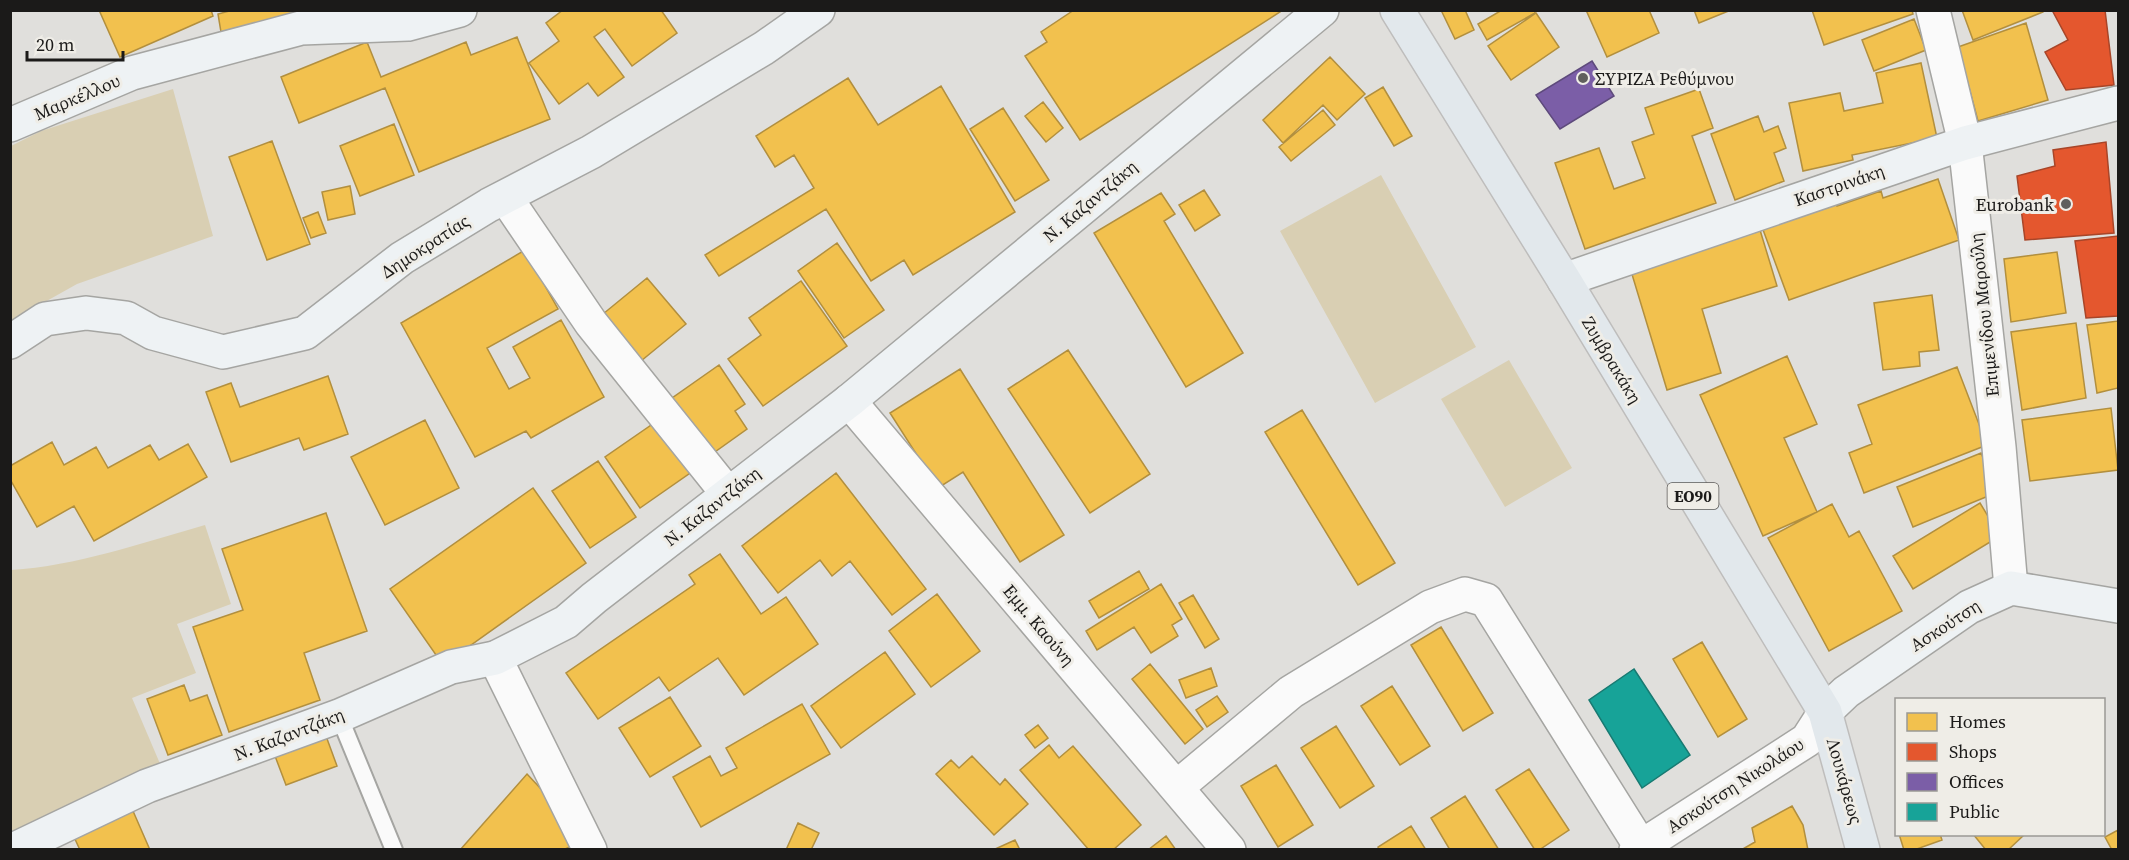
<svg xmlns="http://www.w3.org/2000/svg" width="2129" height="860" font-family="'Source Serif 4',serif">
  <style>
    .green { fill: #d9cfb3 }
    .homes { fill: #f2c14e; stroke: #b28f3e; stroke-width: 1.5 }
    .shops { fill: #e4572e; stroke: #a84528; stroke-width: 1.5 }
    .offices { fill: #7b5ea7; stroke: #5e4a7c; stroke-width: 1.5 }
    .public { fill: #17a398; stroke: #187a72; stroke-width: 1.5 }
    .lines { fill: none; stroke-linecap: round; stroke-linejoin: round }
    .lane-casing { stroke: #a5a5a2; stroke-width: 20 }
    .street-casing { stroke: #a5a5a2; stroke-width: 36 }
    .secondary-casing { stroke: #a5a5a2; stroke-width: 36 }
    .primary-casing { stroke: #bebdbc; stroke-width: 36 }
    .lane { stroke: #fafafa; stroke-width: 16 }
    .street { stroke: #fafafa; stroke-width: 33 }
    .secondary { stroke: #eef2f4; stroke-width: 33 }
    .primary { stroke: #e2e8ec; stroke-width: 33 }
    .poi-dot { fill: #605f5d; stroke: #efede7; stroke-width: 2 }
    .labels { text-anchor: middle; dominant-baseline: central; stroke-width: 6; stroke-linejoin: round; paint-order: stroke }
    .shield { fill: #efede7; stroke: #5b5957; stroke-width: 1.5 }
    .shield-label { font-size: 16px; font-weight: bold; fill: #1b1a19 }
    .poi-label { font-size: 18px; fill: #1b1a19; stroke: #efede7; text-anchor: start }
    .street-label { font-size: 18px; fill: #1b1a19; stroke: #efede7 }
  </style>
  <rect width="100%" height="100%" fill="#e0dfdc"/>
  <path class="green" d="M173 89 213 236 77 284 11 321V146L41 131Z
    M1381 175 1476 347 1375 403 1280 231Z
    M1509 360 1572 468 1505 507 1441 399Z
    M205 525 231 604 177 624 196 673 132 698 161 766 11 834V570C76 566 142 543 205 525Z"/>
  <path class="homes" d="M99 10H211L213 16 120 57Z
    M233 10H333L221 32 218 14Z
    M563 10H661L677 33 632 66 605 29 594 37 624 77 598 96 588 83 559 104 529 63 559 41 546 23Z
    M1074 10H1283L1080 140 1025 56 1047 42 1041 32Z
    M1441 10H1465L1474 30 1455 39Z
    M1502 10H1534L1535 13 1487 40 1478 24Z
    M1586 10H1649L1659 33 1607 57Z
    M1694 10H1731L1699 23Z
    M1812 10H1912L1913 14 1824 45Z
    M1962 10H2043V12L1973 40Z
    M1536 13 1559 47 1511 80 1488 46Z
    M1914 19 1926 50 1874 71 1862 40Z
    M2026 23 2048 100 1978 121 1958 47Z
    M517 37 550 119 419 172 385 88 299 123 281 77 367 42 381 77 466 42 471 55Z
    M1330 57 1365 94 1337 120 1323 105 1283 143 1263 120Z
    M1921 63 1937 138 1852 155 1853 160 1803 171 1789 103 1840 93 1844 111 1883 103 1876 73Z
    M848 78 878 125 941 86 1015 212 913 275 904 260 871 281 826 209 719 276 705 255 814 188 794 155 775 167 756 136Z
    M1383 87 1412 136 1394 146 1365 98Z
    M1699 89 1713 128 1692 136 1716 203 1585 249 1555 163 1599 148 1614 189 1645 178 1632 142 1654 134 1645 108Z
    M1043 102 1063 128 1046 142 1025 116Z
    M1003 108 1049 180 1015 201 970 129Z
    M1323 110 1335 125 1291 161 1279 147Z
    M1758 116 1764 132 1778 126 1786 148 1774 153 1784 181 1735 200 1711 134Z
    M394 124 414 175 360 196 340 146Z
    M272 141 310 244 267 260 229 157Z
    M1938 179 1959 240 1789 300 1762 227 1835 201 1837 206 1881 191 1883 198Z
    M350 186 355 214 328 220 322 192Z
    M1204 190 1220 215 1195 231 1179 205Z
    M1161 193 1175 214 1164 221 1243 353 1186 387 1094 233Z
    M318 212 326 233 311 238 303 218Z
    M1760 230 1777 286 1702 309 1721 373 1667 390 1631 271Z
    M837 243 884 310 844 338 798 271Z
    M525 250 558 309 487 348 509 389 530 378 513 347 561 320 604 397 531 438 526 431 475 457 401 323Z
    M2057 252 2066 313 2011 322 2004 259Z
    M647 278 686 324 641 361 603 314Z
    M801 281 847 346 763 406 728 359 761 335 749 318Z
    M1932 295 1939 350 1919 352 1920 366 1883 370 1874 303Z
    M2118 321V388L2097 393 2087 325Z
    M2076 323 2086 398 2022 410 2011 332Z
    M1068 350 1150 474 1090 513 1008 389Z
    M1787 356 1817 424 1784 438 1817 512 1763 536 1700 395Z
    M719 365 745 404 735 411 747 429 705 459 665 403Z
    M1957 367 1987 445 1864 493 1849 453 1872 444 1858 405Z
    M960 369 1064 535 1020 562 963 472 938 488 890 413Z
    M328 376 348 434 304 450 299 438 231 462 206 392 231 383 240 407Z
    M2111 408 2118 470 2030 481 2022 420Z
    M1302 410 1395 563 1358 585 1265 432Z
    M425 420 459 488 385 525 351 457Z
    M657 421 693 471 640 508 605 457Z
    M52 442 64 465 96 447 108 468 150 445 159 460 188 444 207 477 94 541 74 506 37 527 10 479V466Z
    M1981 453 1998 492 1913 527 1897 487Z
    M598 461 636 517 590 548 552 491Z
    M836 473 926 589 892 615 850 561 832 576 820 560 778 593 742 546Z
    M533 488 586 563 443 665 390 589Z
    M1980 503 2000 536 1913 589 1893 556Z
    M1832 504 1849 537 1859 531 1902 611 1829 651 1768 538Z
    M326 513 367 631 304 653 320 700 229 732 193 627 243 610 222 549Z
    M720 554 761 614 786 597 818 644 744 695 718 658 669 691 659 677 598 719 566 673 695 584 689 575Z
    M1139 571 1149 589 1099 618 1089 601Z
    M1161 584 1182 619 1172 625 1178 636 1151 653 1134 627 1097 650 1086 631Z
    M937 594 980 651 931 687 889 631Z
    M1193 595 1219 639 1205 648 1179 603Z
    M1441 627 1493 713 1463 731 1411 645Z
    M1702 642 1747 719 1718 737 1673 659Z
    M885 652 915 694 841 748 811 706Z
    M1150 664 1203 729 1185 744 1132 679Z
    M1211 668 1217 686 1186 698 1179 680Z
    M184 685 190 701 207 695 222 735 168 755 147 699Z
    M1392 686 1430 746 1400 765 1361 706Z
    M1217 696 1228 712 1207 727 1196 710Z
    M670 697 701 746 650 777 619 728Z
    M802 704 830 754 701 827 673 777 710 756 721 776 737 768 726 748Z
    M1038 725 1048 738 1035 748 1025 735Z
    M1336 726 1374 786 1340 808 1301 748Z
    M326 736 337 766 286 785 275 756Z
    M1049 745 1059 758 1073 746 1141 825 1113 850H1089L1020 770Z
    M972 756 1000 785 1005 779 1028 804 994 835 936 774 951 760 959 768Z
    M1276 765 1313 825 1278 847 1241 786Z
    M1529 769 1569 830 1539 850H1535L1496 790Z
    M527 774 556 805 574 845 563 850H460Z
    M1465 796 1499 850H1450L1431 818Z
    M1792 806 1803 825 1808 850H1741L1755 842 1752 828Z
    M133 811 150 850H80L74 837Z
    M798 823 819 833 811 850H786Z
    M1411 826 1426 850H1379L1378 847Z
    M2118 830V850H2112L2105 837Z
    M1899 834H1940L1942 840 1914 850H1904Z
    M1973 834H2025L2008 850H1986Z
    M1166 836 1176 850H1148Z
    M1015 840 1020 850H993Z"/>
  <path class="shops" d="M2052 10H2105L2114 85 2066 90 2045 52 2068 40Z
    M2106 142 2114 233 2025 240 2017 176 2055 166 2053 150Z
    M2118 236V316L2086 318 2075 241Z"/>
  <path class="offices" d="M1592 61 1614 96 1560 129 1536 95Z"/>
  <path class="public" d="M1634 669 1690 755 1642 788 1589 700Z"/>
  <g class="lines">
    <g class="lane-casing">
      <path id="lane" d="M339 716 394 850"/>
    </g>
    <g class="street-casing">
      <path id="street" d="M1933 10 1965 143 1999 447 2011 588
        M506 198 591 323 728 494
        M849 401 1229 850
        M495 658 590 850
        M1177 787 1291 692 1430 607 1465 594 1486 600 1641 847
        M1636 850 1807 740 1825 712"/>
    </g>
    <g class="secondary-casing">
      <path id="secondary" d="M10 125 132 73 301 28 408 24 460 10
        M1564 280 1965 143 2118 103
        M10 342 45 319 86 313 126 318 153 333 223 352 305 333 402 258 489 205 591 152 764 48 818 10
        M1825 712 1846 692 1969 607 2011 588 2118 606
        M13 850 147 786 339 716 451 667 495 658 566 622 594 598 849 401 1322 10"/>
    </g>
    <g class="primary-casing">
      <path id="primary" d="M1397 10 1564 280 1825 712 1863 850"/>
    </g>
    <use href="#lane" class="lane"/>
    <use href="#street" class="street"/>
    <use href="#secondary" class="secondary"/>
    <use href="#primary" class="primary"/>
  </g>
  <g class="poi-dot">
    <circle cx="1583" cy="78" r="6"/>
    <circle cx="2066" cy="204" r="6"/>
  </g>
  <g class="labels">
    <rect class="shield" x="1667.5" y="483" width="51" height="26" rx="4.5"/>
    <g class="shield-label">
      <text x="1693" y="496">ΕΟ90</text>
    </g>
    <g class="poi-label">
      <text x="1595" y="78">ΣΥΡΙΖΑ Ρεθύμνου</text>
      <text x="2054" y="204" text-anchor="end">Eurobank</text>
    </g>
    <g class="street-label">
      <text transform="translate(77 97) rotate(-23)">Μαρκέλλου</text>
      <text transform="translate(1839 185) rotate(-19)">Καστρινάκη</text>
      <text transform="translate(1090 201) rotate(-40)">Ν. Καζαντζάκη</text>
      <text transform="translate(425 246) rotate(-33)">Δημοκρατίας</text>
      <text transform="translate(1984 315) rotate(-96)">Επιμενίδου Μαρούλη</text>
      <text transform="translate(1612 360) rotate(59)">Ζυμβρακάκη</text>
      <text transform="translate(712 506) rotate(-38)">Ν. Καζαντζάκη</text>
      <text transform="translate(1039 625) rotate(50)">Εμμ. Καούνη</text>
      <text transform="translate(1945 625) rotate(-33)">Ασκούτση</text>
      <text transform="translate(289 734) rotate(-21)">Ν. Καζαντζάκη</text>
      <text transform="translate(1845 781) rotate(74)">Λουκάρεως</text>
      <text transform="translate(1735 785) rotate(-33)">Ασκούτση Νικολάου</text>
    </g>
  </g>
  <rect width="2129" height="860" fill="none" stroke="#1b1a19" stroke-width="24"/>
  <rect x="1895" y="698" width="210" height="138" fill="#efede7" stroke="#9a9995" stroke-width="1.5"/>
  <rect x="1907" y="713" width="30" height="18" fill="#f2c14e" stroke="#9a9995" stroke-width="1.5"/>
  <text x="1949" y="728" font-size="18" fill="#1b1a19">Homes</text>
  <rect x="1907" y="743" width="30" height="18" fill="#e4572e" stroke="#9a9995" stroke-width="1.5"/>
  <text x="1949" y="758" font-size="18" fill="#1b1a19">Shops</text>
  <rect x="1907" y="773" width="30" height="18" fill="#7b5ea7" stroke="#9a9995" stroke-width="1.5"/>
  <text x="1949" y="788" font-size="18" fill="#1b1a19">Offices</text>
  <rect x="1907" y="803" width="30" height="18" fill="#17a398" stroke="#9a9995" stroke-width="1.5"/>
  <text x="1949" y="818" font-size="18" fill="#1b1a19">Public</text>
  <path d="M27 51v9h96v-9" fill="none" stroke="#1b1a19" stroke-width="3"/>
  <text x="36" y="51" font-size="18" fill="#1b1a19" stroke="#efede7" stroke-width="4.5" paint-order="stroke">20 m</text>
</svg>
